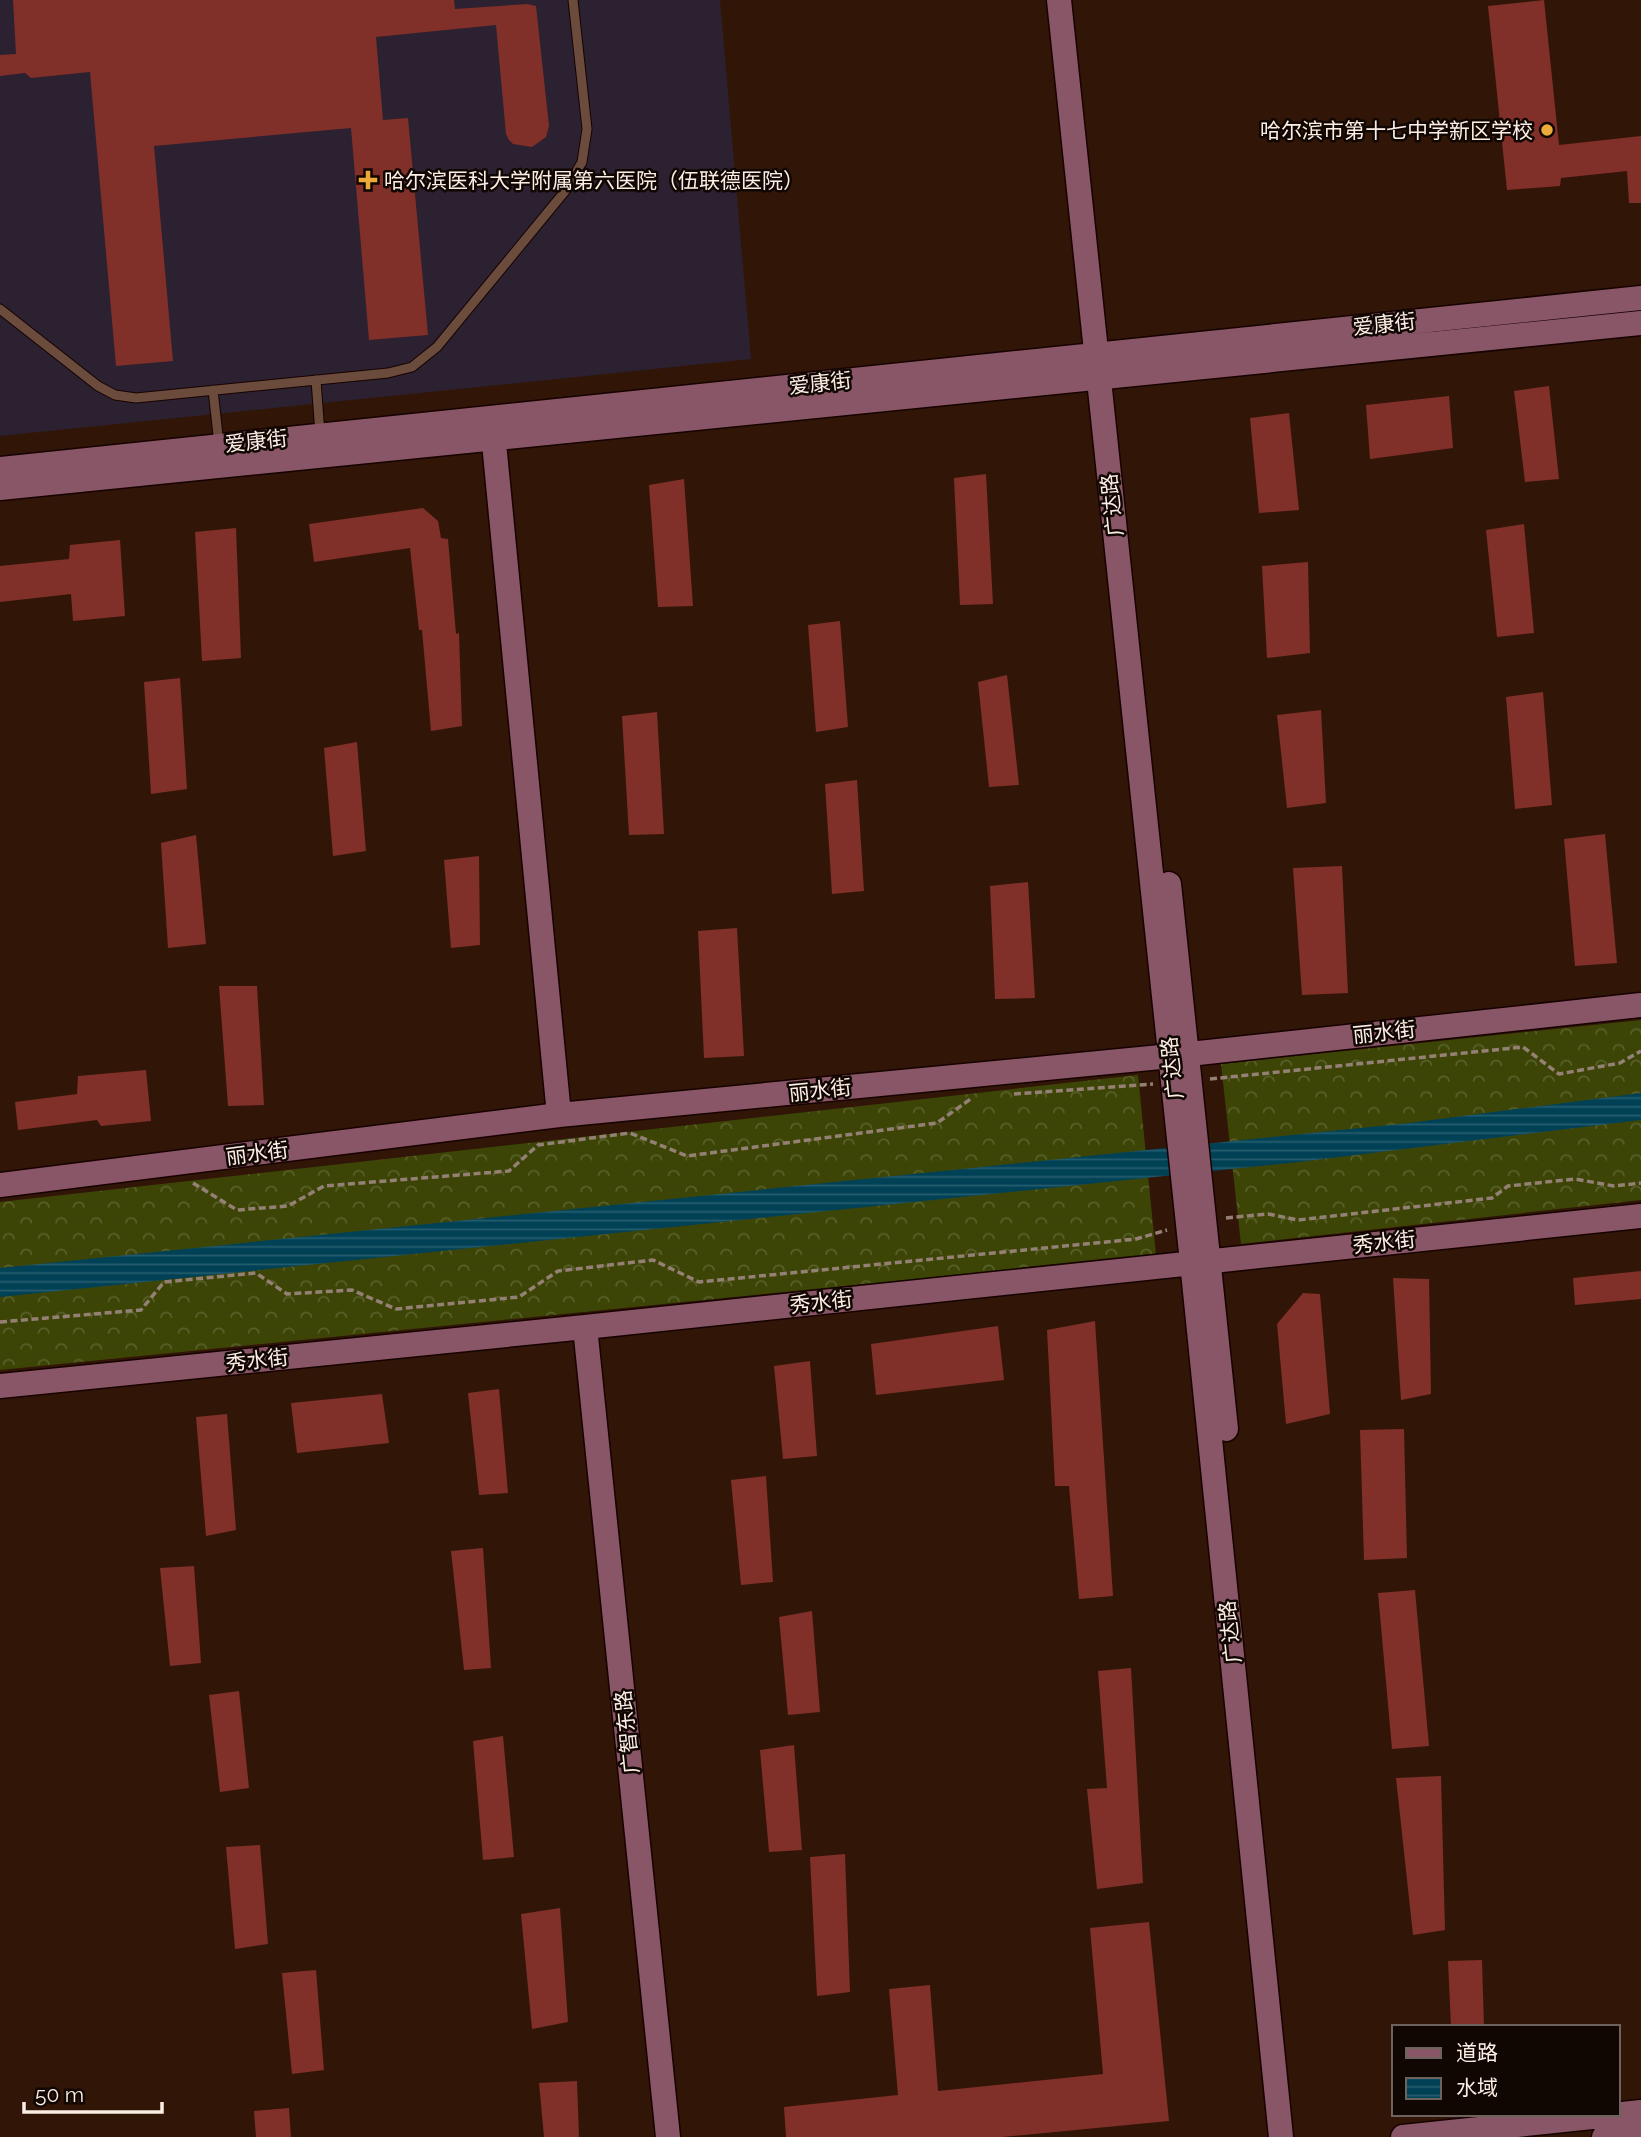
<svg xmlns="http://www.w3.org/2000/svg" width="1641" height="2137" font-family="Raleway,'Noto Sans SC',sans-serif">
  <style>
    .medical { fill: #2b2130 }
    .forest { fill: url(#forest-crowns) }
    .water { fill: url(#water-rules) }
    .building { fill: #802f29 }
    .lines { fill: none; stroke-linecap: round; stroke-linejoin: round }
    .lane-casing { stroke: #170200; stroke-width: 11 }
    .secondary-casing { stroke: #170200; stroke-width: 27 }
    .path { stroke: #958075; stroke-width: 3.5; stroke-dasharray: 7 3.5; stroke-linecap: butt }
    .lane { stroke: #6b4c3c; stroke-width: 9 }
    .secondary { stroke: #885666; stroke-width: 24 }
    .poi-dot { fill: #ebaa39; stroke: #100602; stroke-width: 2.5 }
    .labels { text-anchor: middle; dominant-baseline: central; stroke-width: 5; stroke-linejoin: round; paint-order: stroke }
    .poi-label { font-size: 21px; fill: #fcede5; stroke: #100602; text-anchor: end }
    .street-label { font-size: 21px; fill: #fcede5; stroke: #100602 }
  </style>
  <defs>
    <pattern id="forest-crowns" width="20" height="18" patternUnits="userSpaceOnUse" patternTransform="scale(1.75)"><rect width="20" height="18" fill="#3c4506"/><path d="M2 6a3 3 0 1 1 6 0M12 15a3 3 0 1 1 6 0" fill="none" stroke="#59602a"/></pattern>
    <pattern id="water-rules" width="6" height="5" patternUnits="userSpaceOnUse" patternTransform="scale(1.75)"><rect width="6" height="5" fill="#004156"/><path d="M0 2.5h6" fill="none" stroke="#265d6e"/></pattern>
  </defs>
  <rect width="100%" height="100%" fill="#311608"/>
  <path class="medical" d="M0 0H720L751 359 0 436Z"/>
  <path class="forest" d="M1641 1020V1200L1241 1244 1221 1064Z
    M1138 1075 1156 1255 0 1370V1202Z"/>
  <path class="water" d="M1641 1093V1120L1299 1162 0 1297V1268L1409 1123Z"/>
  <path class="building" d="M13 0H454L455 9 527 4 536 6 549 126 546 137 532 147 513 144 509 140 506 134 496 25 376 37 383 120 408 118 428 335 369 340 351 128 154 146 173 361 116 366 90 72 31 78 25 73 0 76V55L16 54Z
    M1544 0 1559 145 1641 136V203H1629L1627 171 1561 178 1560 186 1507 190 1488 6Z
    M1549 386 1559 479 1525 482 1514 391Z
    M1449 396 1453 448 1370 459 1366 405Z
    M1289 413 1299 510 1259 513 1250 418Z
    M986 474 993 604 960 605 954 478Z
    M684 479 693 606 658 607 649 485Z
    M423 508 438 521 441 538 448 539 456 634 459 633 462 726 431 731 422 630H419L410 548 314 562 309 524Z
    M1524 524 1534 633 1497 637 1486 530Z
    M236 528 241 658 202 661 195 532Z
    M120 540 125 616 73 621 71 594 0 602V566L69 559 70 545Z
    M1308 562 1310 653 1267 658 1262 566Z
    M840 621 848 727 816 732 808 625Z
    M1007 675 1019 785 989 787 978 682Z
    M180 678 187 789 151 794 144 682Z
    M1543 692 1552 805 1515 809 1506 697Z
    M1321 710 1326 803 1287 808 1277 715Z
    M657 712 664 834 629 835 622 716Z
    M357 742 366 851 333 856 324 748Z
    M857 780 864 891 832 894 825 784Z
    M1605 834 1617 963 1575 966 1564 839Z
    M196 835 206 944 168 948 161 843Z
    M479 856 480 945 451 948 444 860Z
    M1342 866 1348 993 1302 995 1293 868Z
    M1028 882 1035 998 995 999 990 886Z
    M737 928 744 1056 704 1058 698 931Z
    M219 986H257L264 1105 228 1106Z
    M146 1070 151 1121 101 1126 97 1120 18 1130 15 1102 77 1094 78 1076Z
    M1641 1271V1299L1575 1305 1573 1278Z
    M1393 1278 1429 1279 1431 1394 1401 1400Z
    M1303 1293 1320 1294 1330 1414 1286 1424 1277 1324Z
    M1095 1321 1113 1596 1079 1599 1069 1486H1055L1047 1330Z
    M998 1326 1004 1380 876 1395 871 1344Z
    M810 1361 817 1456 783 1459 774 1366Z
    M499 1389 508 1493 479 1495 468 1393Z
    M382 1394 389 1443 297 1453 291 1403Z
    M227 1414 236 1530 206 1536 196 1417Z
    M1404 1429 1407 1558 1364 1560 1360 1430Z
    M766 1476 773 1582 741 1585 731 1480Z
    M483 1548 491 1668 464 1670 451 1551Z
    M194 1566 201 1663 170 1666 160 1568Z
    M1415 1590 1429 1746 1392 1749 1378 1593Z
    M812 1611 820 1712 788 1715 779 1617Z
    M1131 1668 1143 1883 1097 1889 1087 1789 1107 1788 1098 1671Z
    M239 1691 249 1788 220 1792 209 1695Z
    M503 1736 514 1857 483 1860 473 1741Z
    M794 1745 802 1850 769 1852 760 1750Z
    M1441 1776 1445 1930 1413 1935 1396 1778Z
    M260 1845 268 1944 235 1949 226 1847Z
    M845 1854 850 1992 817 1996 810 1857Z
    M560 1908 568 2022 532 2029 521 1914Z
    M1149 1922 1169 2121 1002 2137H786L784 2107 898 2095 889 1989 930 1985 938 2091 1103 2074 1090 1928Z
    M1482 1960 1484 2027H1451L1448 1961Z
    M316 1970 324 2070 292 2074 282 1973Z
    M577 2081 579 2137H544L539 2083Z
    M289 2108 291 2137H256L254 2111Z"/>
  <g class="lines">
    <g class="lane-casing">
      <path id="lane" d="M0 309 98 386 115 395 136 398 388 373 412 367 437 347 566 190 582 162 587 129 573 0
        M316 380 320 434
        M213 390 219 444"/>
    </g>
    <g class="secondary-casing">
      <path id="secondary" d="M1059 0 1192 1262 1281 2137
        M492 422 559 1115
        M0 469 1641 298
        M0 488 1641 323
        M1169 884 1226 1429
        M0 1185 559 1115 1171 1056 1641 1005
        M585 1327 668 2137
        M0 1386 585 1327 1641 1216
        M1403 2137 1641 2112
        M1604 2137 1641 2133"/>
    </g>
    <path class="path" d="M1210 1079 1523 1047 1559 1074 1620 1063 1641 1051
      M1014 1094 1153 1084
      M193 1183 237 1210 288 1206 324 1186 509 1171 538 1145 630 1133 687 1156 937 1123 972 1098
      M1226 1218 1268 1214 1298 1220 1492 1198 1508 1186 1575 1179 1614 1186 1641 1183
      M0 1322 141 1310 164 1282 256 1273 287 1294 352 1290 396 1309 519 1297 558 1271 653 1260 699 1282 1136 1239 1167 1230"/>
    <use href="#lane" class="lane"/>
    <use href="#secondary" class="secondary"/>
  </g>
  <g class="poi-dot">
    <circle cx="1547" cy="130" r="7"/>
    <path d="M364.5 169.5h7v7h7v7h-7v7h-7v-7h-7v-7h7z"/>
  </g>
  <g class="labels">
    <g class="poi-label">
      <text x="1533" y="130">哈尔滨市第十七中学新区学校</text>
      <text x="384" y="180" text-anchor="start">哈尔滨医科大学附属第六医院（伍联德医院）</text>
    </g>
    <g class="street-label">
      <text transform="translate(1384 324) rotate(-6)">爱康街</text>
      <text transform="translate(820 383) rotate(-6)">爱康街</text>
      <text transform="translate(256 441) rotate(-6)">爱康街</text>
      <text transform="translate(1112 505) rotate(-96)">广达路</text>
      <text transform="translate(1384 1032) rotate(-6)">丽水街</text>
      <text transform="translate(1172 1068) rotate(-96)">广达路</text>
      <text transform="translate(820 1090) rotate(-6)">丽水街</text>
      <text transform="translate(257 1153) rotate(-7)">丽水街</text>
      <text transform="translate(1384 1242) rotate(-6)">秀水街</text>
      <text transform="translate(821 1302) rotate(-6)">秀水街</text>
      <text transform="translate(257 1360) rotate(-6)">秀水街</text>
      <text transform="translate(1230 1632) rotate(-96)">广达路</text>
      <text transform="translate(627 1732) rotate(-96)">广智东路</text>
    </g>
  </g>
  <rect x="1392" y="2025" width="228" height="91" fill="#100602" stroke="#6e625d" stroke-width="2"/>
  <rect x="1406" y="2048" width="35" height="10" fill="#885666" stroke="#6e625d" stroke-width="2"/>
  <text x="1456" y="2060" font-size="21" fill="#fcede5">道路</text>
  <rect x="1406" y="2078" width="35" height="21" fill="url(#water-rules)" stroke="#6e625d" stroke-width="2"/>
  <text x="1456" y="2095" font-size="21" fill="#fcede5">水域</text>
  <path d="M24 2102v10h138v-10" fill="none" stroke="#fcede5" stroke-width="3.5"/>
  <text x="35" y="2102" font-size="21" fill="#fcede5" stroke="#100602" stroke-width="5" paint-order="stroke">50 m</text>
</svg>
